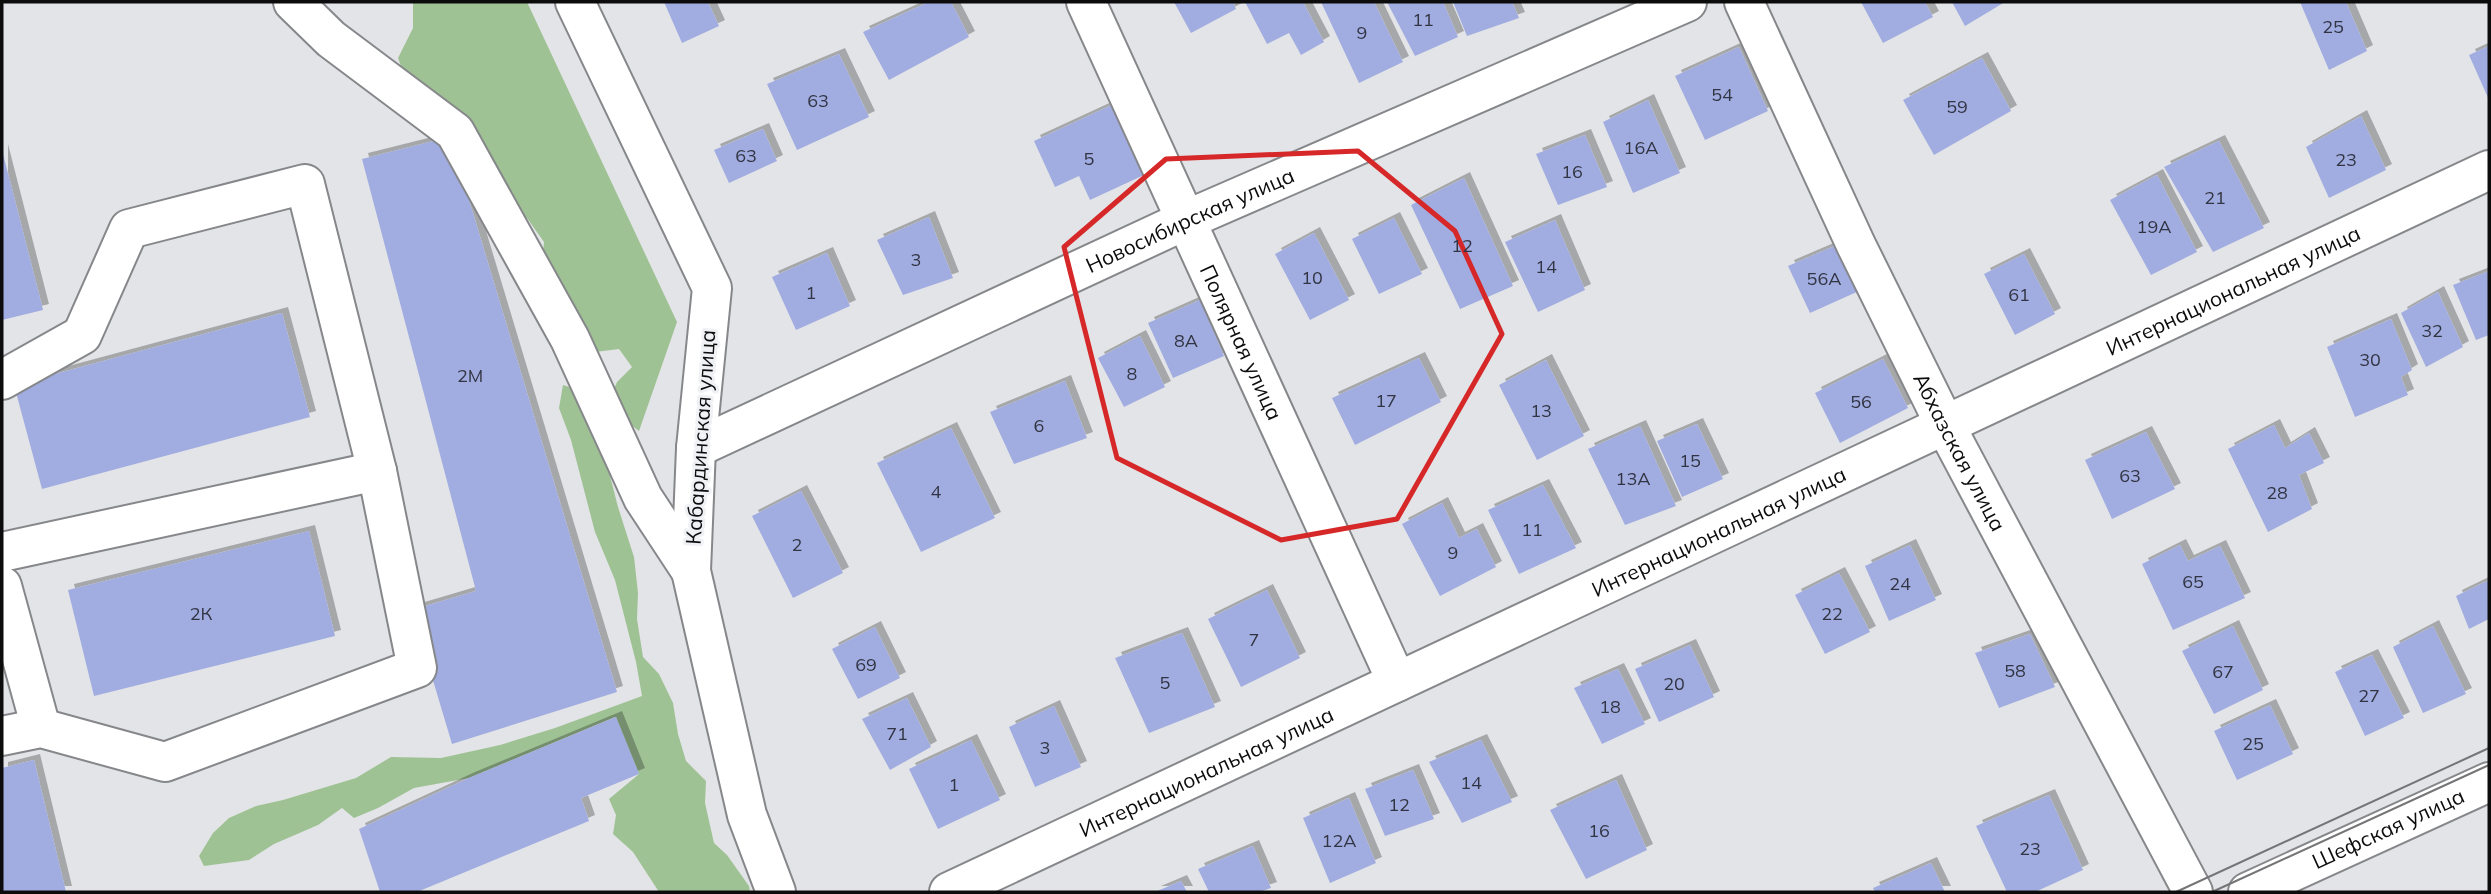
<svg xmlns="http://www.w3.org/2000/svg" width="2491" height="894" font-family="Mulish,sans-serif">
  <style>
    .green { fill: #9fc294 }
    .building { fill: #a1ade1; filter: url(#shadow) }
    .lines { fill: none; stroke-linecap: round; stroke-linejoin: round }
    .minor-casing { stroke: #86878a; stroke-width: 42 }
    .minor { stroke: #fff; stroke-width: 38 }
    .tram { stroke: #757577; stroke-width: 2 }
    .marked { fill: none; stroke: #d62828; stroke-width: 5; stroke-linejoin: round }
    .labels { text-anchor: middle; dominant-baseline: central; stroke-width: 6; stroke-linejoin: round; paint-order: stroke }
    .number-label { font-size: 18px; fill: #313442 }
    .street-label { font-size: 21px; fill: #0c0c0d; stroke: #f0f1f4 }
  </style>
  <defs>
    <filter id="shadow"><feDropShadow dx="6" dy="-6" stdDeviation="0" flood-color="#0004"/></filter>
  </defs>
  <rect width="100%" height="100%" fill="#e3e4e7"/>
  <path class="green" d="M413 2H527L677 322 639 431 621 417 611 396 617 382 632 367 619 349 595 352 542 266 544 242 527 218 517 213 406 80 398 58 413 28Z
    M563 385 579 390 599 433 618 507 634 557 638 593 637 619 643 657 659 674 673 703 678 734 686 761 706 781 705 803 714 843 727 855 749 886 750 892H659L633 852 613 834 616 815 609 799 639 774 615 717 469 778 414 788 378 808 354 818 342 808 318 825 274 844 249 860 204 866 199 856 213 833 229 818 256 806 283 800 356 778 391 757 441 758 500 745 555 728 642 696 636 662 615 580 595 532 571 440 559 408Z"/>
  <path class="building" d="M664 2H708L719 26 682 43Z
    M929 2H951L969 37 889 80 863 32Z
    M1174 2H1233L1236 9 1191 33Z
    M1245 2H1303L1324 42 1301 55 1289 33 1267 44Z
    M1321 2H1374L1403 62 1359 83Z
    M1387 2H1443L1458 37 1415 56Z
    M1453 2H1512L1519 18 1467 36Z
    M1861 2H1925L1933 17 1883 43Z
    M1952 2H2005L1965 26Z
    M2300 2H2346L2367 51 2329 70Z
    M2489 46V100L2469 55Z
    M1739 47 1768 111 1705 140 1675 76Z
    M839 54 869 117 797 150 767 84Z
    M1982 58 2011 111 1934 155 1903 100Z
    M1648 100 1680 173 1633 193 1603 122Z
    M1112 105 1144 175 1090 200 1079 176 1055 187 1034 141Z
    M2361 116 2386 170 2329 198 2306 147Z
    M763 129 777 161 729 183 714 150Z
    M1585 135 1607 187 1558 205 1536 154Z
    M450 137 617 692 452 744 412 610 476 591 362 159Z
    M2219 141 2264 228 2213 252 2164 167Z
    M2 150 43 310 2 320Z
    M2157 175 2197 252 2151 275 2110 200Z
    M1464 178 1513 286 1460 309 1411 205Z
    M929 217 953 278 903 295 877 240Z
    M1394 218 1422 274 1379 294 1352 239Z
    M1555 220 1585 290 1538 312 1505 242Z
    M1314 233 1349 300 1310 320 1275 254Z
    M1837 245 1859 291 1810 313 1788 266Z
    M827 253 850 306 796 330 772 277Z
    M2024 254 2055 314 2015 335 1984 274Z
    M2489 271V335L2476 340 2453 285Z
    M2438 292 2463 347 2426 367 2401 313Z
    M1200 300 1224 356 1173 378 1148 323Z
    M282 313 310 417 42 489 14 385Z
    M2391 319 2412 370 2401 377 2408 395 2355 417 2327 347Z
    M1140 336 1165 387 1124 407 1098 358Z
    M1419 358 1441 402 1355 445 1332 398Z
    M1883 359 1908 408 1840 443 1815 393Z
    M1546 360 1584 436 1537 460 1499 385Z
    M1065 381 1087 438 1014 464 990 412Z
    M1697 424 1723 479 1682 497 1657 441Z
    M2274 425 2285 448 2309 433 2324 463 2299 475 2312 509 2268 532 2228 449Z
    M1640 426 1676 506 1625 525 1588 449Z
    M951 428 995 518 921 552 877 463Z
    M2146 432 2175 489 2112 519 2085 460Z
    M1543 485 1576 548 1519 574 1488 510Z
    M801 491 843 573 793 598 752 516Z
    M1442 503 1459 538 1477 529 1496 567 1440 596 1402 524Z
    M309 531 335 636 94 696 68 590Z
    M1910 545 1936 600 1889 621 1865 566Z
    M2180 545 2188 561 2220 546 2245 598 2173 630 2142 564Z
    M1839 573 1870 632 1825 654 1795 595Z
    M2489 580V619L2469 629 2456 596Z
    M1267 590 1300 658 1241 687 1208 619Z
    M2233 626 2263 690 2214 714 2182 651Z
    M2433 626 2466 694 2423 713 2393 647Z
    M875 627 900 678 858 699 832 649Z
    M1182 633 1215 707 1149 733 1115 658Z
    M2030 634 2055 687 1999 708 1975 653Z
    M1690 645 1714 697 1659 722 1635 669Z
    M2372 655 2404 718 2365 736 2335 672Z
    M1618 669 1645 724 1602 744 1574 688Z
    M907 698 931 747 890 770 862 719Z
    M2270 705 2293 754 2237 780 2214 731Z
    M1054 706 1081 767 1035 787 1009 727Z
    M616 717 639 774 581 798 589 821 417 892H380L359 829 469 778Z
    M971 740 1000 800 938 829 909 769Z
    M1481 740 1512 802 1462 823 1429 762Z
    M34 760 66 892H2V768Z
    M1413 770 1434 819 1385 836 1365 789Z
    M1616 780 1647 850 1586 879 1550 810Z
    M2049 795 2083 870 2035 892H2007L1976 826Z
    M1349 798 1376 863 1330 883 1303 818Z
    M1253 846 1271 888 1259 892H1209L1198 869Z
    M1931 863 1945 892H1875L1873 888Z
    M1181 881 1187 892H1155Z"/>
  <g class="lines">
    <g class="minor-casing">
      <g id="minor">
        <path d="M293 2 331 39 455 132 570 339 643 498 691 571"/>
        <path d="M575 2 712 288 696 448 691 571 747 815 776 892"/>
        <path id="s1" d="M1086 2 1397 682"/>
        <path id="s2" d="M1744 2 1856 245 1945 425 2193 892"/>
        <path d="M2 380 82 335 129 229 305 184 377 471 417 668 165 762 41 728 2 736"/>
        <path id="s3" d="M696 448 1186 220 1687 2"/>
        <path d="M2 552 377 471"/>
        <path d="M2 586 41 728"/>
        <path id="s4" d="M949 892 2489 170"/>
        <path id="s5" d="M2248 892 2489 782"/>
      </g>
    </g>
    <use href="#minor" class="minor"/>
    <path class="tram" d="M2176 892 2489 748
      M2212 892 2489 765"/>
  </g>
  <path class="marked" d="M1358 151 1455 231 1502 334 1397 519 1281 540 1117 458 1064 247 1166 159Z"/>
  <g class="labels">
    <g class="number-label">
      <text x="1423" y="19">11</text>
      <text x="2333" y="26">25</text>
      <text x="1362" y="32">9</text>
      <text x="1722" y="94">54</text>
      <text x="818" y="100">63</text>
      <text x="1957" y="106">59</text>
      <text x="1641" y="147">16А</text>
      <text x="746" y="155">63</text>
      <text x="1089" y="158">5</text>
      <text x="2346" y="159">23</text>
      <text x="1572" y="171">16</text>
      <text x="2215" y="197">21</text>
      <text x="2154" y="226">19А</text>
      <text x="1462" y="245">12</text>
      <text x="916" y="259">3</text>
      <text x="1546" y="266">14</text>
      <text x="1312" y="277">10</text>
      <text x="1824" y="278">56А</text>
      <text x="811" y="292">1</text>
      <text x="2019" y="294">61</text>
      <text x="2432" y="330">32</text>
      <text x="1186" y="340">8А</text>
      <text x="2370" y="359">30</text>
      <text x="1132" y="373">8</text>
      <text x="470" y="375">2М</text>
      <text x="1386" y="400">17</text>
      <text x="1861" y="401">56</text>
      <text x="1541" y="410">13</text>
      <text x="1039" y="425">6</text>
      <text x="1690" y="460">15</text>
      <text x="2130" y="475">63</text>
      <text x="1633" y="478">13А</text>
      <text x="936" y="491">4</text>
      <text x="2277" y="492">28</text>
      <text x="1532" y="529">11</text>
      <text x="797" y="544">2</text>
      <text x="1453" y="552">9</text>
      <text x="2193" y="581">65</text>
      <text x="1900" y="583">24</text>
      <text x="201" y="613">2К</text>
      <text x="1832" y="613">22</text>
      <text x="1254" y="639">7</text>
      <text x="866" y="664">69</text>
      <text x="2015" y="670">58</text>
      <text x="2223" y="671">67</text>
      <text x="1165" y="682">5</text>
      <text x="1674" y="683">20</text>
      <text x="2369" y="695">27</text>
      <text x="1610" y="706">18</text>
      <text x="897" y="733">71</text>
      <text x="2253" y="743">25</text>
      <text x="1045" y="747">3</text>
      <text x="1471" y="782">14</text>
      <text x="954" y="784">1</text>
      <text x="1399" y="804">12</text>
      <text x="1599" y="830">16</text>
      <text x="1339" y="840">12А</text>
      <text x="2030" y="848">23</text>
    </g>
    <g class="street-label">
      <text stroke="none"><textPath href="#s3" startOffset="544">Новосибирская улица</textPath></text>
      <text stroke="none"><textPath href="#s4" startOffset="1418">Интернациональная улица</textPath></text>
      <text stroke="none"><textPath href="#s1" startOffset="374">Полярная улица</textPath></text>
      <text transform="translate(700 437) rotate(-86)">Кабардинская улица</text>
      <text stroke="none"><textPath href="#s2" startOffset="499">Абхазская улица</textPath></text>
      <text stroke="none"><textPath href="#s4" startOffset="850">Интернациональная улица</textPath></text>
      <text stroke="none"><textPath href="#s4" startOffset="284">Интернациональная улица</textPath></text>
      <text stroke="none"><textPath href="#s5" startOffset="154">Шефская улица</textPath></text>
    </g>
  </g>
  <rect width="2491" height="894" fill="none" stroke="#0c0c0d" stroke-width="7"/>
</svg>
